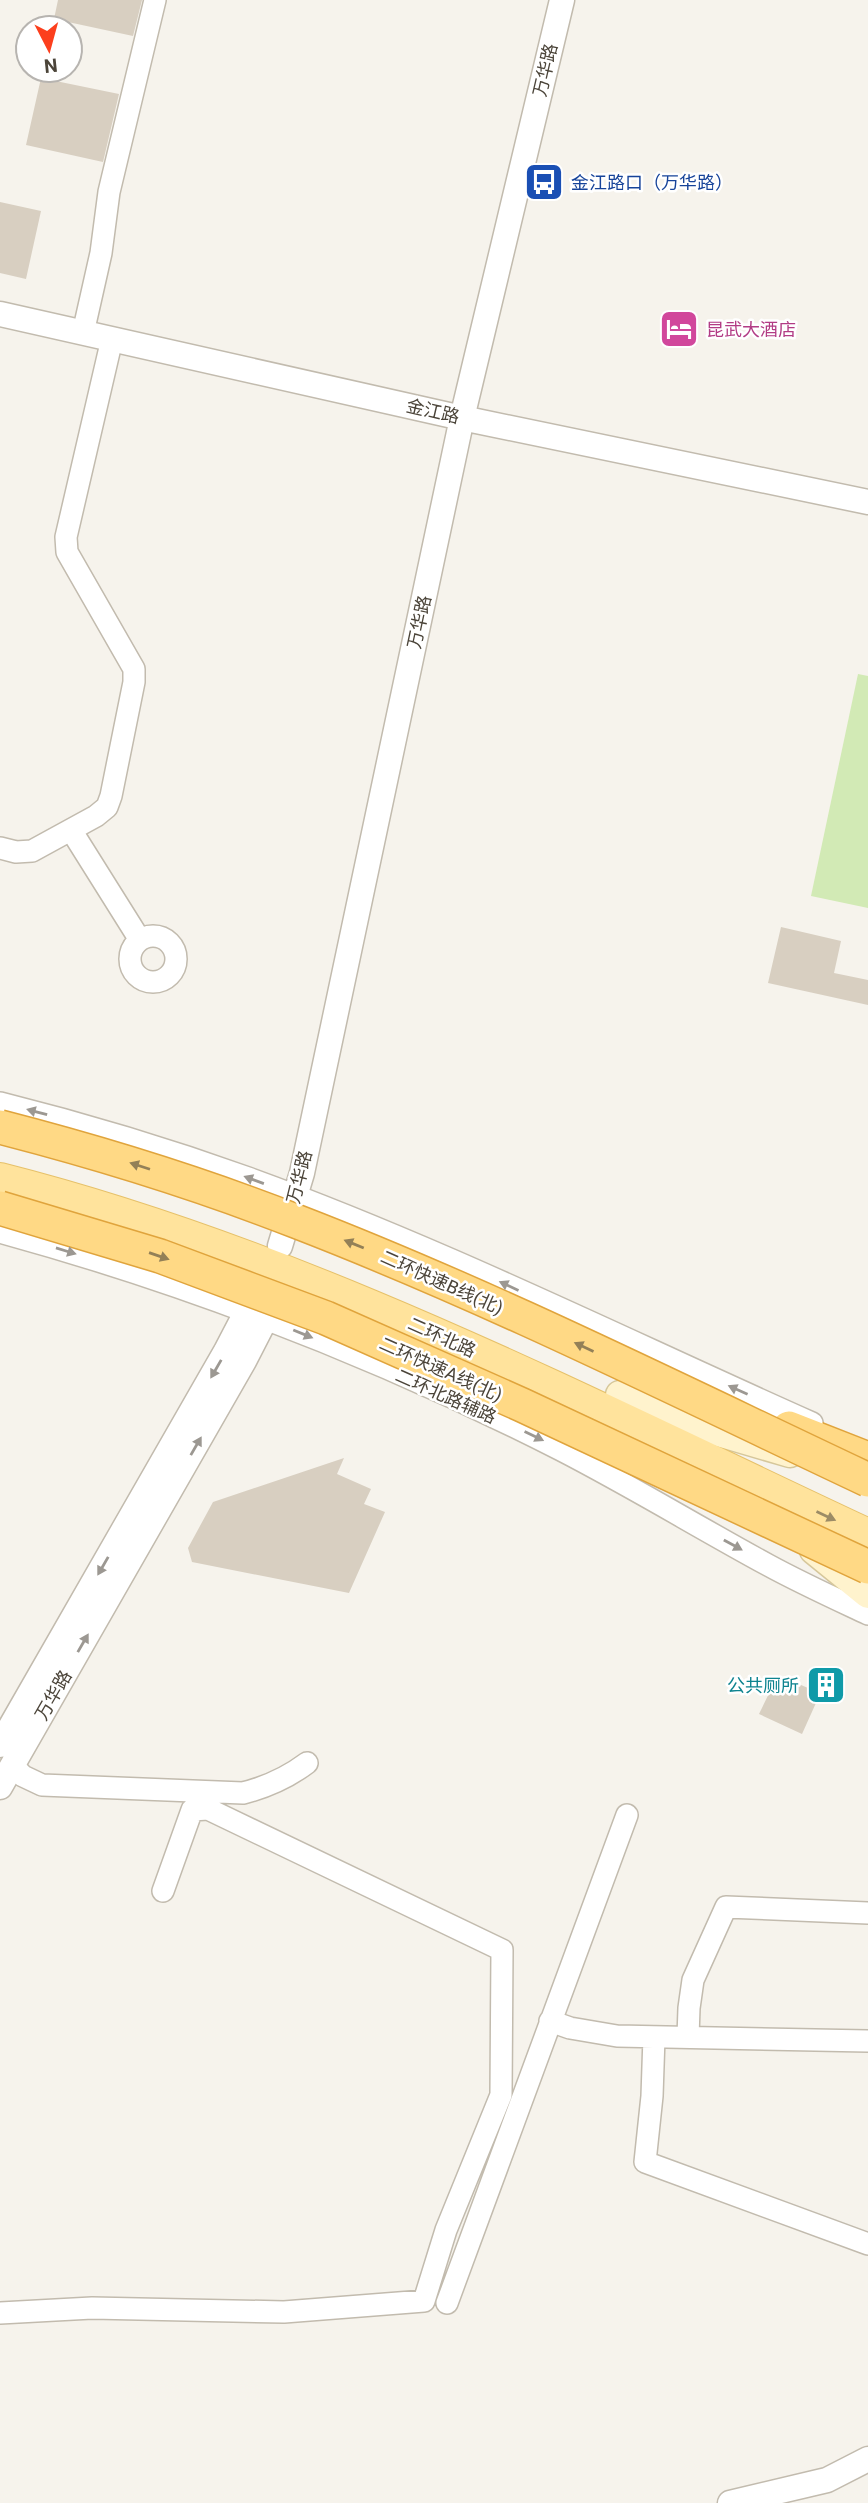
<svg xmlns="http://www.w3.org/2000/svg" width="868" height="2503" font-family="Roboto,'Noto Sans SC',sans-serif">
  <style>
    .grass { fill: #d2eab5 }
    .building { fill: #d8cfc1 }
    .lines { fill: none; stroke-linecap: round; stroke-linejoin: round }
    .minor-casing { stroke: #c2bbae; stroke-width: 24 }
    .tertiary-casing { stroke: #c2bbae; stroke-width: 27 }
    .secondary-casing { stroke: #d6c79b; stroke-width: 31 }
    .primary-casing { stroke: #e6c16a; stroke-width: 34 }
    .trunk-casing { stroke: #e0a43c; stroke-width: 36 }
    .minor { stroke: #fff; stroke-width: 21 }
    .tertiary { stroke: #fff; stroke-width: 24 }
    .secondary { stroke: #fff3cd; stroke-width: 28 }
    .primary { stroke: #ffe39c; stroke-width: 32 }
    .trunk { stroke: #ffd985; stroke-width: 33 }
    .trunk-bridge-casing { stroke: #e0a43c; stroke-width: 36; stroke-linecap: butt }
    .trunk-bridge { stroke: #ffd985; stroke-width: 33 }
    .oneway { fill: #9c9892 }
    .oneway2 { fill: #938057 }
    .oneway3 { fill: #9c8c66 }
    .labels { text-anchor: middle; dominant-baseline: central; stroke-width: 5; stroke-linejoin: round; paint-order: stroke }
    .street-label { font-size: 18px; fill: #4b4439; stroke: #fff }
    .transit-label { font-size: 18px; fill: #164399; stroke: #fff; text-anchor: start }
    .hotel-label { font-size: 18px; fill: #b23c85; stroke: #fff; text-anchor: start }
    .culture-label { font-size: 18px; fill: #0d838f; stroke: #fff; text-anchor: end }
  </style>
  <rect width="100%" height="100%" fill="#f6f3ec"/>
  <path class="grass" d="M858 674 868 676V908L811 896Z"/>
  <path class="building" d="M58 0H142L133 36 54 19Z
    M41 78 119 94 103 162 26 145Z
    M0 202 41 211 26 279 0 273Z
    M781 927 841 941 834 973 868 980V1005L768 983Z
    M344 1458 337 1474 371 1489 364 1504 385 1512 349 1593 192 1562 188 1548 213 1502Z
    M816 1670 844 1683 836 1701 820 1694 802 1734 759 1714 778 1675 808 1688Z"/>
  <g class="lines">
    <g class="minor-casing">
      <path id="minor" d="M83 333 101 253 109 192 155 0
        M71 830 140 940
        M0 848 16 852 32 851 96 816 107 807 111 796 134 682V669L67 552 66 537 112 339
        M130 959a23 23 0 1 1 46 0a23 23 0 1 1-46 0Z
        M0 1103C84 1124 167 1149 248 1178 441 1248 625 1340 812 1423
        M0 1232C193 1285 382 1359 561 1450 631 1486 698 1527 768 1565 801 1583 834 1598 868 1614
        M12 1765 23 1776 42 1785 243 1793C267 1787 287 1778 307 1763
        M550 2021 570 2028 617 2036 868 2041
        M654 2037 652 2096 645 2162 868 2244
        M688 2037 689 2008 693 1980 726 1907 868 1913
        M447 2303 627 1815
        M0 2313 92 2308 284 2312 424 2301 446 2230 501 2095 502 1950 208 1809 192 1810 163 1891"/>
    </g>
    <g class="tertiary-casing">
      <path id="tertiary" d="M0 314 462 418 868 502
        M280 1246 302 1173 462 418 562 0
        M0 1745 226 1351 264 1278
        M0 1787 244 1361 283 1285
        M730 2503 827 2480 868 2459"/>
    </g>
    <g class="secondary-casing">
      <path id="secondary" d="M620 1395 688 1423 790 1453
        M814 1550 868 1594"/>
    </g>
    <g class="primary-casing">
      <path id="primary" d="M0 1179C304 1256 585 1403 868 1535"/>
    </g>
    <g class="trunk-casing">
      <path id="trunk" d="M789 1428 868 1459"/>
    </g>
    <use href="#minor" class="minor"/>
    <use href="#tertiary" class="tertiary"/>
    <use href="#secondary" class="secondary"/>
    <use href="#primary" class="primary"/>
    <use href="#trunk" class="trunk"/>
    <g class="trunk-bridge-casing">
      <path id="trunk-bridge" d="M0 1127C101 1153 201 1184 298 1222 492 1297 679 1391 868 1480
        M0 1208 160 1256 326 1318 522 1405 868 1567"/>
    </g>
    <use href="#trunk-bridge" class="trunk-bridge"/>
  </g>
  <defs><path id="oneway-solid" d="M-6-.8H1V-3.2L6.5 0L1 3.2V.8H-6Z" transform="scale(1.75)"/></defs>
  <g class="oneway">
    <use href="#oneway-solid" transform="translate(37 1112) rotate(-165)"/>
    <use href="#oneway-solid" transform="translate(254 1180) rotate(-160)"/>
    <use href="#oneway-solid" transform="translate(66 1251) rotate(17)"/>
    <use href="#oneway-solid" transform="translate(509 1286) rotate(-155)"/>
    <use href="#oneway-solid" transform="translate(303 1334) rotate(22)"/>
    <use href="#oneway-solid" transform="translate(216 1369) rotate(120)"/>
    <use href="#oneway-solid" transform="translate(738 1390) rotate(-156)"/>
    <use href="#oneway-solid" transform="translate(534 1436) rotate(26)"/>
    <use href="#oneway-solid" transform="translate(196 1446) rotate(-60)"/>
    <use href="#oneway-solid" transform="translate(733 1545) rotate(29)"/>
    <use href="#oneway-solid" transform="translate(103 1566) rotate(120)"/>
    <use href="#oneway-solid" transform="translate(83 1643) rotate(-60)"/>
  </g>
  <g class="oneway2">
    <use href="#oneway-solid" transform="translate(140 1166) rotate(-162)"/>
    <use href="#oneway-solid" transform="translate(354 1244) rotate(-158)"/>
    <use href="#oneway-solid" transform="translate(159 1256) rotate(19)"/>
    <use href="#oneway-solid" transform="translate(584 1347) rotate(-155)"/>
  </g>
  <use class="oneway3" href="#oneway-solid" transform="translate(826 1516) rotate(25)"/>
  <defs>
    <g id="bus-square" transform="scale(2.0125)"><rect x="-9" y="-9" width="18" height="18" rx="4" fill="#1a4fb4" stroke="#fff"/><path d="M-5-6H5V4H4V6H2V4H-2V6H-4V4H-5ZM-3.5-4V0h7V-4ZM-3.5 1.2v1.5H-2V1.2ZM2 1.2v1.5H3.5V1.2Z" fill="#fff"/></g>
    <g id="hotel-square" transform="scale(2.0125)"><rect x="-9" y="-9" width="18" height="18" rx="4" fill="#d1479c" stroke="#fff"/><path d="M-6-4.5h1.5V1H6V5H4.5V3h-9V5H-6ZM-4 0a1.8 1.8 0 1 1 3.6 0ZM.5 0V-2.5h3Q6-2.5 6 0Z" fill="#fff"/></g>
    <g id="building-square" transform="scale(2.0125)"><rect x="-9" y="-9" width="18" height="18" rx="4" fill="#0f9aa8" stroke="#fff"/><path d="M-4-6H4V6H1V3H-1V6H-4ZM-2.5-4.3h1.7v1.8h-1.7ZM.8-4.3h1.7v1.8H.8ZM-2.5-1h1.7V.8h-1.7ZM.8-1h1.7V.8H.8Z" fill="#fff"/></g>
  </defs>
  <g fill-rule="evenodd">
    <use href="#bus-square" x="544" y="182"/>
    <use href="#hotel-square" x="679" y="329"/>
    <use href="#building-square" x="826" y="1685"/>
  </g>
  <g class="labels">
    <g class="street-label">
      <text transform="translate(545 70) rotate(-77)">万华路</text>
      <text transform="translate(433 411) rotate(13)">金江路</text>
      <text transform="translate(419 622) rotate(-78)">万华路</text>
      <text transform="translate(299 1177) rotate(-76)">万华路</text>
      <text transform="translate(442 1282) rotate(24)">二环快速B线(北)</text>
      <text transform="translate(442 1337) rotate(24)">二环北路</text>
      <text transform="translate(441 1369) rotate(24)">二环快速A线(北)</text>
      <text transform="translate(446 1396) rotate(24)">二环北路辅路</text>
      <text transform="translate(53 1695) rotate(-60)">万华路</text>
    </g>
    <g class="transit-label">
      <text x="571" y="182">金江路口（万华路）</text>
    </g>
    <g class="hotel-label">
      <text x="706" y="329">昆武大酒店</text>
    </g>
    <g class="culture-label">
      <text x="799" y="1685">公共厕所</text>
    </g>
  </g>
  <g transform="translate(49 49) rotate(174)"><circle r="33" fill="#ffffff" stroke="#b7b4b0" stroke-width="2"/>
  <path d="M0-5L12 26L0 18L-12 26Z" fill="#fc3f1d"/>
  <text y="-10" font-size="19" font-weight="bold" text-anchor="middle" fill="#4b4439">N</text>
  </g>
</svg>
